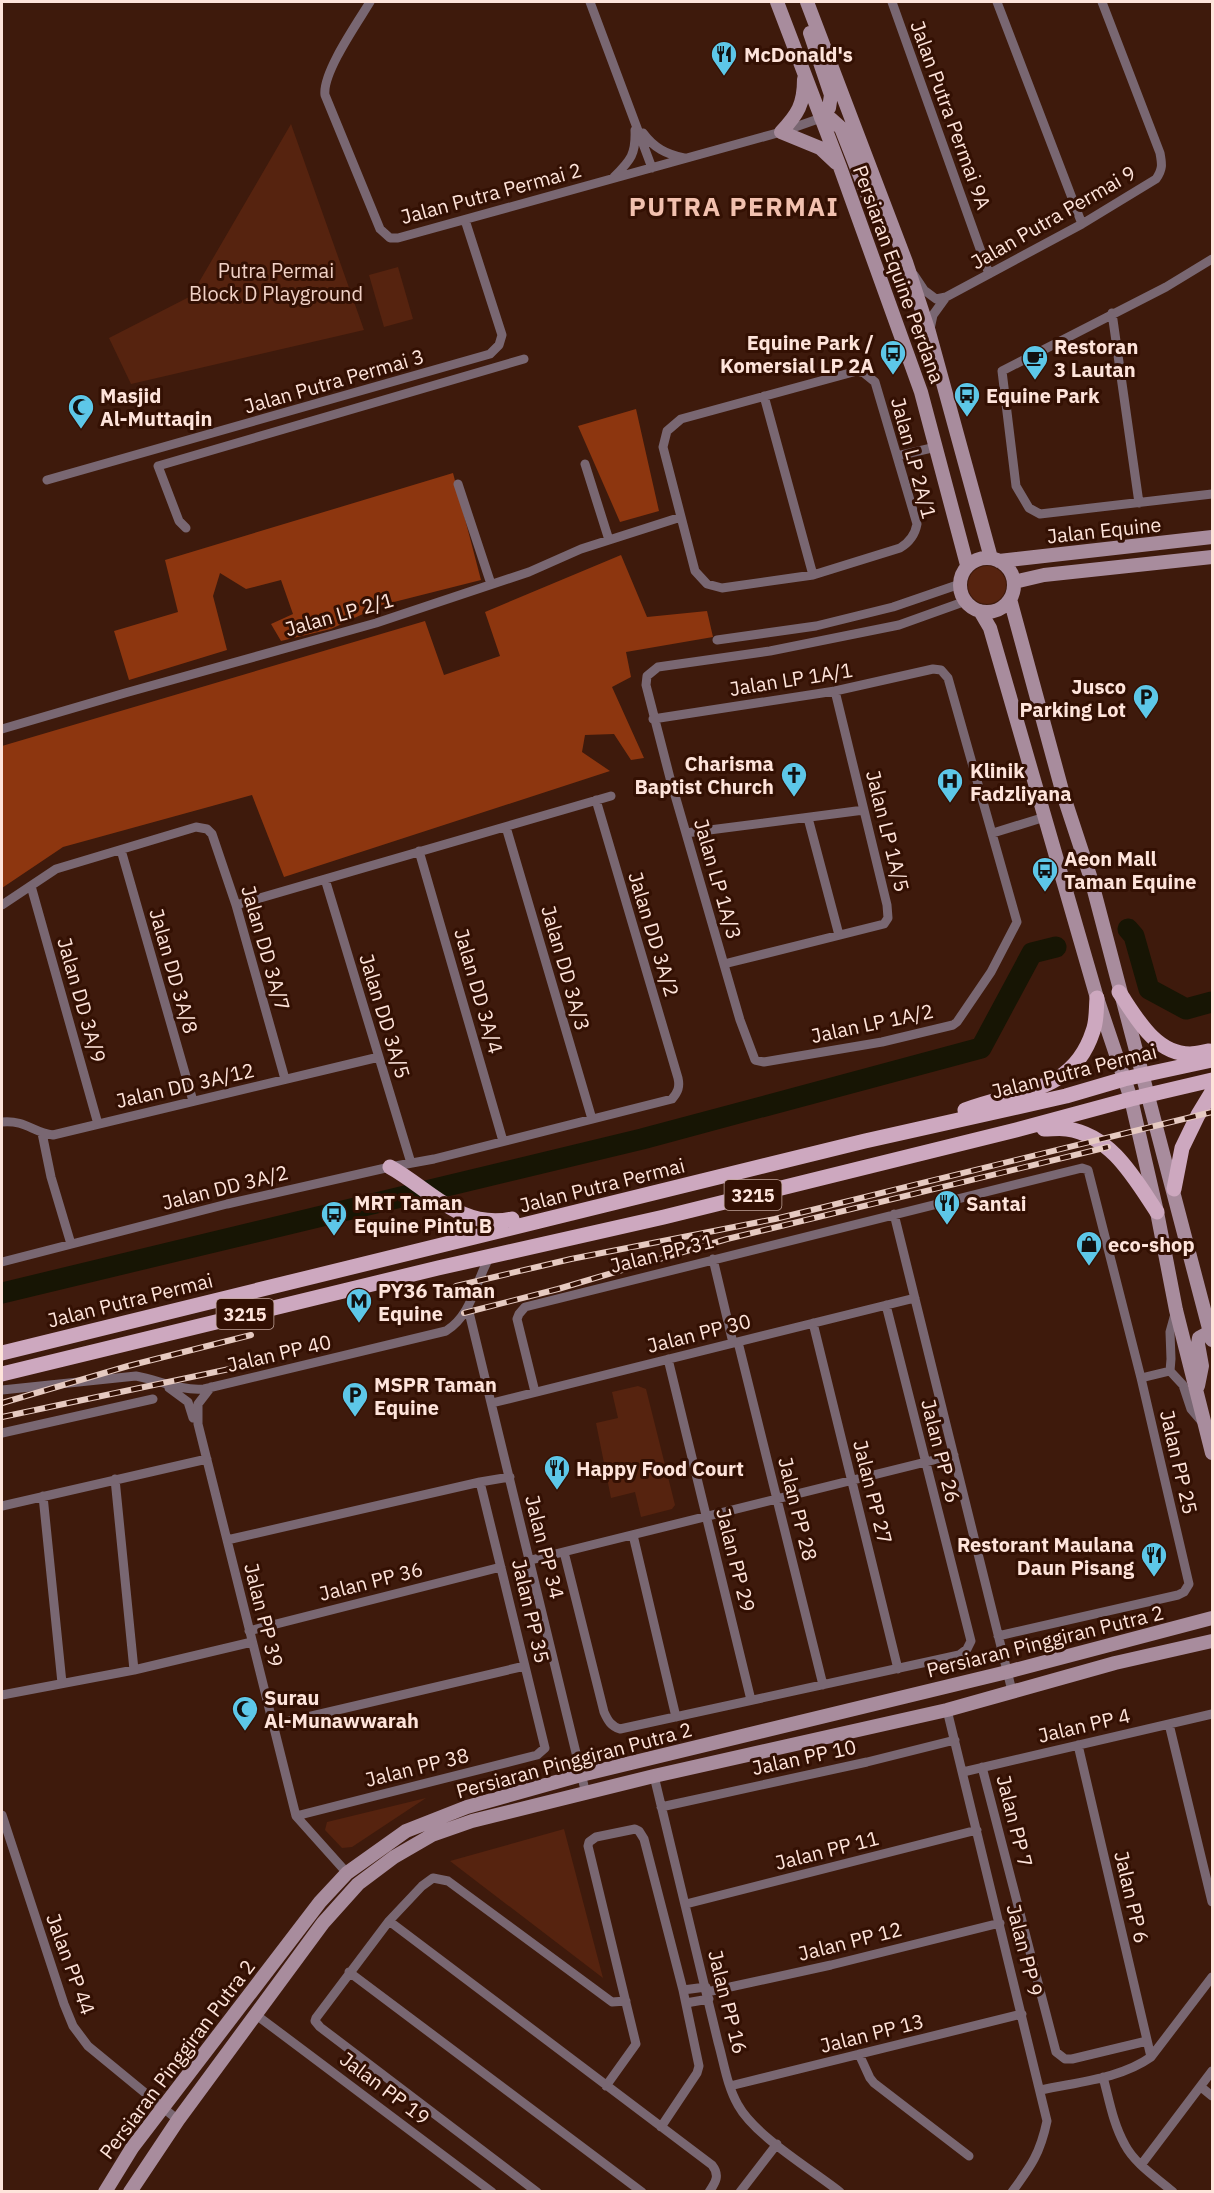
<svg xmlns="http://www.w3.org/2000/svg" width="1214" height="2193" font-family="'IBM Plex Sans',sans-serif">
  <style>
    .green { fill: #56230f }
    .forest { fill: #8d360f }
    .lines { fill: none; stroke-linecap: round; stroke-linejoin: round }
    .river { stroke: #171504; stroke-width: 21 }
    .street { stroke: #796772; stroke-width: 9 }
    .secondary { stroke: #a88c9d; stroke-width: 14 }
    .primary { stroke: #cda8bf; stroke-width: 15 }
    .rail-casing { stroke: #e6cac1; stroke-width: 6 }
    .rail { stroke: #331003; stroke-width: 4; stroke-dasharray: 11; stroke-linecap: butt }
    .labels { text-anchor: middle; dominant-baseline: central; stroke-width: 6; stroke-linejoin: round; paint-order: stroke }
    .shield { fill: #331003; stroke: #c1a49a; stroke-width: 1.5 }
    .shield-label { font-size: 18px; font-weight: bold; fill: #fee4db }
    .poi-label { font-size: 20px; font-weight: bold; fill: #fee4db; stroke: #331003; text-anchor: start }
    .street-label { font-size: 20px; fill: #fee4db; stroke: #331003 }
    .park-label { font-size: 20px; fill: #f0d1c6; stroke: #331003 }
    .district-label { font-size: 26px; font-weight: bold; letter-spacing: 1.5px; fill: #f2c1af; stroke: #331003 }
  </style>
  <rect width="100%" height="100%" fill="#3e1a0c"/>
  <path class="green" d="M291 124 364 330 131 384 109 338 191 296Z
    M398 267 413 319 384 327 369 275Z
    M968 585a19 19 0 1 1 38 0a19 19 0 1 1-38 0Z
    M638 1386 646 1389 675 1505 672 1509 641 1517 635 1492 611 1498 596 1423 618 1418 612 1392Z
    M426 1798 352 1847 342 1848 325 1830 327 1822Z
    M564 1829 603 1978 450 1861Z"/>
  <path class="forest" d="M636 409 659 511 620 522 578 426Z
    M453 473 481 580 382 605 331 629 281 641 271 624 293 614 281 580 246 589 220 573 213 596 227 650 129 680 114 631 178 612 165 560Z
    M621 555 647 617 707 611 713 637 626 652 631 677 612 687 644 758 631 760 614 734 585 735 582 752 610 771 284 877 252 795 63 847 2 888V746L425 621 444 675 500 656 485 612Z"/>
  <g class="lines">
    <path class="river" d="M1128 929 1134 936 1149 989 1186 1009 1212 1002
      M2 1293 642 1139 981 1048 1032 953 1056 947"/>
    <path class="street" d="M370 2C358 22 322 73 325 95L380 229 390 238H398L781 132 821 118
      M590 2 652 168
      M892 2 989 274
      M997 2 1082 224
      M643 133C654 148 666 154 684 158
      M614 177C631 160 636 154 635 130
      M1212 259 1166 287 1002 371 1016 486 1029 508 1040 514 1212 494
      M914 275 924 290 936 299 946 297 1082 224 1156 179C1163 169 1162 164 1160 153L1102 2
      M1112 313 1139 503
      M930 329 933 315 946 297
      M857 371 864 373 875 382 917 524C915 535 910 542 900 548L813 575 722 588 707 584 695 571 663 447 667 431 681 419Z
      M764 396 813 575
      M897 456 936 447
      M585 464 609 540
      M47 480 490 354 499 345 502 335 465 220
      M458 484 491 584
      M186 528 179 521 158 466 524 359
      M717 640 816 626 893 607 960 584
      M653 719 835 691 933 669 941 670 948 678 1017 922 991 972 957 1022 953 1025 882 1042 764 1062 755 1060 740 1020 670 778 646 685 647 676 658 667 770 651 899 625 966 601
      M2 729 125 693 376 623 529 572 581 549 681 517
      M808 818 839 935
      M506 827 592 1119
      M686 833 864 810
      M993 833 1045 817
      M121 850 193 1101
      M419 851 503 1141
      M325 879 411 1163
      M31 886 98 1124
      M2 905 56 869 196 827 207 829 212 834 236 905 285 1079
      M236 905 611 796
      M724 964 884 924 888 918 887 905 835 691
      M2 1122C26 1120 32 1132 53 1135L379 1057
      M42 1133 51 1177 71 1244
      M894 1214 1012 1691
      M713 1259 733 1343
      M2 1262 227 1204 390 1167 434 1159 672 1099C678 1092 680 1087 678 1078L596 800
      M468 1308 586 1794
      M813 1323 898 1669
      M738 1342 823 1685
      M668 1359 751 1700
      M1170 1371 1183 1385 1191 1409 1203 1423
      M1170 1371 1171 1359 1170 1332 1175 1314
      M1141 1378 1170 1371
      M211 1387 198 1404V1424L296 1816 347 1873
      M169 1388 188 1402 193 1418
      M2 1390 136 1376C159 1380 180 1391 204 1389L446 1331C472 1315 475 1283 489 1258
      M535 1392 517 1319 519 1314 525 1307 1082 1168 1088 1170 1141 1378 1189 1584 1184 1592 1178 1595 998 1636
      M492 1403 915 1298
      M2 1433 153 1399
      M115 1479 134 1670
      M43 1496 62 1683
      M2 1506 207 1459
      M633 1535 676 1717
      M227 1540 480 1482 510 1477
      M564 1552 604 1712C608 1721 611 1726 620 1729L959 1655 967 1649 971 1641 886 1305
      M531 1560 954 1455
      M249 1631 501 1567
      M2 1695 134 1670 252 1642
      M947 1710 1047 2121C1040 2154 1031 2166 1012 2192
      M1169 1724 1212 1902
      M273 1725 525 1666
      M1078 1745 1151 2057
      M982 1767 1056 2052 1065 2059H1072L1147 2041
      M963 1772 1212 1714
      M654 1776 718 2042C724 2063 727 2086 738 2105 755 2136 811 2169 840 2192
      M661 1807 867 1762 955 1740
      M2 1815 64 2004 73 2026 88 2046 178 2120
      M296 1816 537 1755 545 1748 480 1482
      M686 1904 977 1830
      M389 1921 712 2165C720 2175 716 2182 709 2192
      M349 1972 642 2192
      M683 1990 706 1987
      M707 1992 831 1965 1000 1923
      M686 2003 709 1999
      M255 2014 492 2192
      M859 2054 870 2078 874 2083 969 2156
      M1103 2077C1109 2099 1113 2124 1125 2145 1135 2164 1157 2178 1173 2192
      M606 2086 636 2044 588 1846 589 1842 596 1837 635 1829 639 1831 644 1839 683 1990 699 2066 697 2073 661 2127
      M730 2086 1022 2014
      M1201 2087 1212 2096
      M1041 2090C1077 2082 1120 2079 1151 2057L1212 1977
      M1141 2165 1212 2071
      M537 2192 320 2027 315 2021 316 2018 389 1921 422 1886 433 1878 448 1881 612 2002 626 2001
      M740 2192 777 2144"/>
    <path class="secondary" d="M777 2 840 167 921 392 967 565
      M807 2 906 262 929 332 991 558
      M810 33 831 95 829 108 821 118
      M804 79C804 104 798 114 781 132L820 148 836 163
      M821 118 831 119 841 128 867 194 887 230
      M960 585a27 27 0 1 1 54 0a27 27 0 1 1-54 0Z
      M999 561 1212 537
      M1014 582 1044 575 1212 557
      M1010 599 1063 794 1091 879 1212 1340
      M980 611 990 628 1097 998 1131 1099 1157 1212 1176 1310 1212 1453
      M1198 1386 1202 1366 1198 1344 1199 1338 1210 1332
      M105 2192 132 2148 320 1902 347 1873 406 1831 467 1807 581 1775 1007 1672 1212 1618
      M130 2192 178 2120 323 1923 358 1884 394 1857 432 1835 472 1821 654 1776 947 1710 1115 1663 1212 1641"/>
    <path class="primary" d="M1119 992C1136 1017 1155 1054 1190 1054 1196 1054 1203 1052 1209 1051
      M965 1110C1017 1090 1073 1094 1093 1031 1097 1021 1096 1009 1097 998
      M1044 1129C1052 1129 1060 1128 1067 1129 1111 1135 1135 1179 1157 1212
      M390 1167C430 1189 460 1230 512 1219
      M1174 1189 1182 1148 1198 1115 1212 1092
      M2 1353 865 1141 1066 1096 1124 1079 1212 1060
      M2 1374 438 1268 664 1217 1016 1130 1131 1099 1212 1080"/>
    <g class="rail-casing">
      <path id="rail" d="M456 1286 571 1259 775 1219 1212 1112
        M464 1313 558 1289 727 1239 1108 1147
        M2 1403 128 1366 251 1335
        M2 1417 258 1363"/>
    </g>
    <use href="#rail" class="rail"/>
  </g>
  <defs>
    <g id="restaurant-pin" transform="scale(1.35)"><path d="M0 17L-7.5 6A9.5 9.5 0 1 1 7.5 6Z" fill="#5dc7e8" stroke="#331003"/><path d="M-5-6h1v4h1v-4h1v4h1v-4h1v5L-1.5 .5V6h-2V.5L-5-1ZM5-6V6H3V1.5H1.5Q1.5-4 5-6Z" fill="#111"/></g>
    <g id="bus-pin" transform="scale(1.35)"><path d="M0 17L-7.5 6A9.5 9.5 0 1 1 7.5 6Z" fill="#5dc7e8" stroke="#331003"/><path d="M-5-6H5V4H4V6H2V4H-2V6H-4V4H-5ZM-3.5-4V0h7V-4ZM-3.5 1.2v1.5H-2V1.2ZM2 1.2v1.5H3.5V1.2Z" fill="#111"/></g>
    <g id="cafe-pin" transform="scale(1.35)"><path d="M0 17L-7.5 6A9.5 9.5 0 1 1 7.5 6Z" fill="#5dc7e8" stroke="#331003"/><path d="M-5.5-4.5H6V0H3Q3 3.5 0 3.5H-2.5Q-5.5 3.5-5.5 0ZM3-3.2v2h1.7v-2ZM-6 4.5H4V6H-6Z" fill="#111"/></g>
    <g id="mosque-pin" transform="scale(1.35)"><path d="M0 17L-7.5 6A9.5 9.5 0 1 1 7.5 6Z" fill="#5dc7e8" stroke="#331003"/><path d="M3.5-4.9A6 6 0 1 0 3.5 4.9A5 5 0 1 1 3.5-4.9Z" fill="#111"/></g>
    <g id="parking-pin" transform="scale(1.35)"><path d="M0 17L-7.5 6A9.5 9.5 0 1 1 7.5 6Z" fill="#5dc7e8" stroke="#331003"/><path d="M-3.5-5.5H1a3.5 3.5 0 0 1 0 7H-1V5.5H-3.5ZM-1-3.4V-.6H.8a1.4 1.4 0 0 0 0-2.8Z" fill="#111"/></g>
    <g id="church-pin" transform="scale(1.35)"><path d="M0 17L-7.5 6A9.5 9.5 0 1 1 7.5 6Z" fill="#5dc7e8" stroke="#331003"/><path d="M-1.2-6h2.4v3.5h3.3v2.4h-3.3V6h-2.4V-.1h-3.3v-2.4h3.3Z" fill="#111"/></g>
    <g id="hospital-pin" transform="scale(1.35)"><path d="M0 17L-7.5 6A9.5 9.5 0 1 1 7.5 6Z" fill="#5dc7e8" stroke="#331003"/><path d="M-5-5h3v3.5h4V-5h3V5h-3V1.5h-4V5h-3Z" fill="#111"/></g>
    <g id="shop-pin" transform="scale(1.35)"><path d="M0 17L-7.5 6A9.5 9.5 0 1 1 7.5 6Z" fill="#5dc7e8" stroke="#331003"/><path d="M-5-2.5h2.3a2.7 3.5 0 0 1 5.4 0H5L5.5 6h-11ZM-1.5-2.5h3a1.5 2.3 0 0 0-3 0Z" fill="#111"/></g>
    <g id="metro-pin" transform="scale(1.35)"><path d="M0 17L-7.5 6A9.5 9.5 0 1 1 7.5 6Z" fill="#5dc7e8" stroke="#331003"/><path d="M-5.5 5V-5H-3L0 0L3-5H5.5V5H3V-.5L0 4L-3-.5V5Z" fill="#111"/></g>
  </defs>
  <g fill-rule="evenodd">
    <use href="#restaurant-pin" x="724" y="54"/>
    <use href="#bus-pin" x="893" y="353"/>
    <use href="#cafe-pin" x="1035" y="358"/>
    <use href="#bus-pin" x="967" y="395"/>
    <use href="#mosque-pin" x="81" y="407"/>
    <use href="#parking-pin" x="1146" y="697"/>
    <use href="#church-pin" x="794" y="775"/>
    <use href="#hospital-pin" x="950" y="781"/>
    <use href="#bus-pin" x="1045" y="870"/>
    <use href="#restaurant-pin" x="947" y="1203"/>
    <use href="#bus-pin" x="334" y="1214"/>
    <use href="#shop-pin" x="1089" y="1244"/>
    <use href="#metro-pin" x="359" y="1301"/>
    <use href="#parking-pin" x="355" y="1395"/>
    <use href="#restaurant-pin" x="557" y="1468"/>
    <use href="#restaurant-pin" x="1154" y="1555"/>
    <use href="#mosque-pin" x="245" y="1709"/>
  </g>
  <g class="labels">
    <g class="shield">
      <rect x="724.5" y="1180" width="57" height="30" rx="4.5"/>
      <rect x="216.5" y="1299" width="57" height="30" rx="4.5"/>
    </g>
    <g class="shield-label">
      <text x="753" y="1195">3215</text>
      <text x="245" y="1314">3215</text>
    </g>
    <g class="poi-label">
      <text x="744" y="54">McDonald's</text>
      <text x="874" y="342" text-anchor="end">Equine Park /<tspan x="874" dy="23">Komersial LP 2A</tspan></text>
      <text x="1054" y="346">Restoran<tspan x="1054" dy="23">3 Lautan</tspan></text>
      <text x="100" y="395">Masjid<tspan x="100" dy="23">Al-Muttaqin</tspan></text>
      <text x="986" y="395">Equine Park</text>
      <text x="1126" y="686" text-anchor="end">Jusco<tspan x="1126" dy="23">Parking Lot</tspan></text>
      <text x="774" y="763" text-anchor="end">Charisma<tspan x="774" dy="23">Baptist Church</tspan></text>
      <text x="970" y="770">Klinik<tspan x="970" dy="23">Fadzliyana</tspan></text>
      <text x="1064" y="858">Aeon Mall<tspan x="1064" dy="23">Taman Equine</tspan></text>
      <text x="354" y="1202">MRT Taman<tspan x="354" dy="23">Equine Pintu B</tspan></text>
      <text x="966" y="1203">Santai</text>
      <text x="1108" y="1244">eco-shop</text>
      <text x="378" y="1290">PY36 Taman<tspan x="378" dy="23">Equine</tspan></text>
      <text x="374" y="1384">MSPR Taman<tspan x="374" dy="23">Equine</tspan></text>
      <text x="576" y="1468">Happy Food Court</text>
      <text x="1134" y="1544" text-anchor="end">Restorant Maulana<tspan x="1134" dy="23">Daun Pisang</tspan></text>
      <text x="264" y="1697">Surau<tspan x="264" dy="23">Al-Munawwarah</tspan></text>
    </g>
    <g class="street-label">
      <text transform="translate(951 115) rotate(70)">Jalan Putra Permai 9A</text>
      <text transform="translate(491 193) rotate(-15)">Jalan Putra Permai 2</text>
      <text transform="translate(1053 217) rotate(-30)">Jalan Putra Permai 9</text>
      <text transform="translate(899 274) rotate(70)">Persiaran Equine Perdana</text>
      <text transform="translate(334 381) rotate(-16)">Jalan Putra Permai 3</text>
      <text transform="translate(914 458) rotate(75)">Jalan LP 2A/1</text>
      <text transform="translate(1104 530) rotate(-6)">Jalan Equine</text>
      <text transform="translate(339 614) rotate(-16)">Jalan LP 2/1</text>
      <text transform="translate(791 679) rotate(-9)">Jalan LP 1A/1</text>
      <text transform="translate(888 831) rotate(76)">Jalan LP 1A/5</text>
      <text transform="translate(718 879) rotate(74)">Jalan LP 1A/3</text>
      <text transform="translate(654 934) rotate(73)">Jalan DD 3A/2</text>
      <text transform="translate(266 948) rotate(74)">Jalan DD 3A/7</text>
      <text transform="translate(566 968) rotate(74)">Jalan DD 3A/3</text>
      <text transform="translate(174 971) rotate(74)">Jalan DD 3A/8</text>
      <text transform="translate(479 991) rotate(74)">Jalan DD 3A/4</text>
      <text transform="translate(82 1000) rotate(74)">Jalan DD 3A/9</text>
      <text transform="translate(385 1016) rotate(73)">Jalan DD 3A/5</text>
      <text transform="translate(872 1023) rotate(-12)">Jalan LP 1A/2</text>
      <text transform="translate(1074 1071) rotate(-14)">Jalan Putra Permai</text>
      <text transform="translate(185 1085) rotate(-13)">Jalan DD 3A/12</text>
      <text transform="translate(602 1185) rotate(-14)">Jalan Putra Permai</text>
      <text transform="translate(225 1187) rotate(-14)">Jalan DD 3A/2</text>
      <text transform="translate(662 1253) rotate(-14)">Jalan PP 31</text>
      <text transform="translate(130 1300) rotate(-14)">Jalan Putra Permai</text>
      <text transform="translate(699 1333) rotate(-14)">Jalan PP 30</text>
      <text transform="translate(279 1353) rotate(-13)">Jalan PP 40</text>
      <text transform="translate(941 1451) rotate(76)">Jalan PP 26</text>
      <text transform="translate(1179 1462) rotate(77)">Jalan PP 25</text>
      <text transform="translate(873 1492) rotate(76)">Jalan PP 27</text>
      <text transform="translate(798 1509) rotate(76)">Jalan PP 28</text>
      <text transform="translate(545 1547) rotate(76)">Jalan PP 34</text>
      <text transform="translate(736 1560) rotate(76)">Jalan PP 29</text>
      <text transform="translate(371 1581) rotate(-14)">Jalan PP 36</text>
      <text transform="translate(531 1611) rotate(77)">Jalan PP 35</text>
      <text transform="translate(264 1615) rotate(76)">Jalan PP 39</text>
      <text transform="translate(1045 1641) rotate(-14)">Persiaran Pinggiran Putra 2</text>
      <text transform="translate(1084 1725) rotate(-13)">Jalan PP 4</text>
      <text transform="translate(804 1757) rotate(-12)">Jalan PP 10</text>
      <text transform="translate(574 1760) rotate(-15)">Persiaran Pinggiran Putra 2</text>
      <text transform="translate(417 1767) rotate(-14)">Jalan PP 38</text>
      <text transform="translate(1015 1821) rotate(76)">Jalan PP 7</text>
      <text transform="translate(827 1850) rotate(-14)">Jalan PP 11</text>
      <text transform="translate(1132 1897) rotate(77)">Jalan PP 6</text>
      <text transform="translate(850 1941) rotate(-14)">Jalan PP 12</text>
      <text transform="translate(1025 1950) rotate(76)">Jalan PP 9</text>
      <text transform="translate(71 1964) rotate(70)">Jalan PP 44</text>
      <text transform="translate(728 2002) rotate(76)">Jalan PP 16</text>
      <text transform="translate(872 2033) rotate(-14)">Jalan PP 13</text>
      <text transform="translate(177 2059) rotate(-53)">Persiaran Pinggiran Putra 2</text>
      <text transform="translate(385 2088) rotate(37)">Jalan PP 19</text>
    </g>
    <g class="park-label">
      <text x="276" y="270">Putra Permai<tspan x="276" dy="23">Block D Playground</tspan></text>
    </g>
    <g class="district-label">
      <text x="734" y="206">PUTRA PERMAI</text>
    </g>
  </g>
  <rect width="1214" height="2193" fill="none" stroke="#fee4db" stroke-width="6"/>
</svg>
